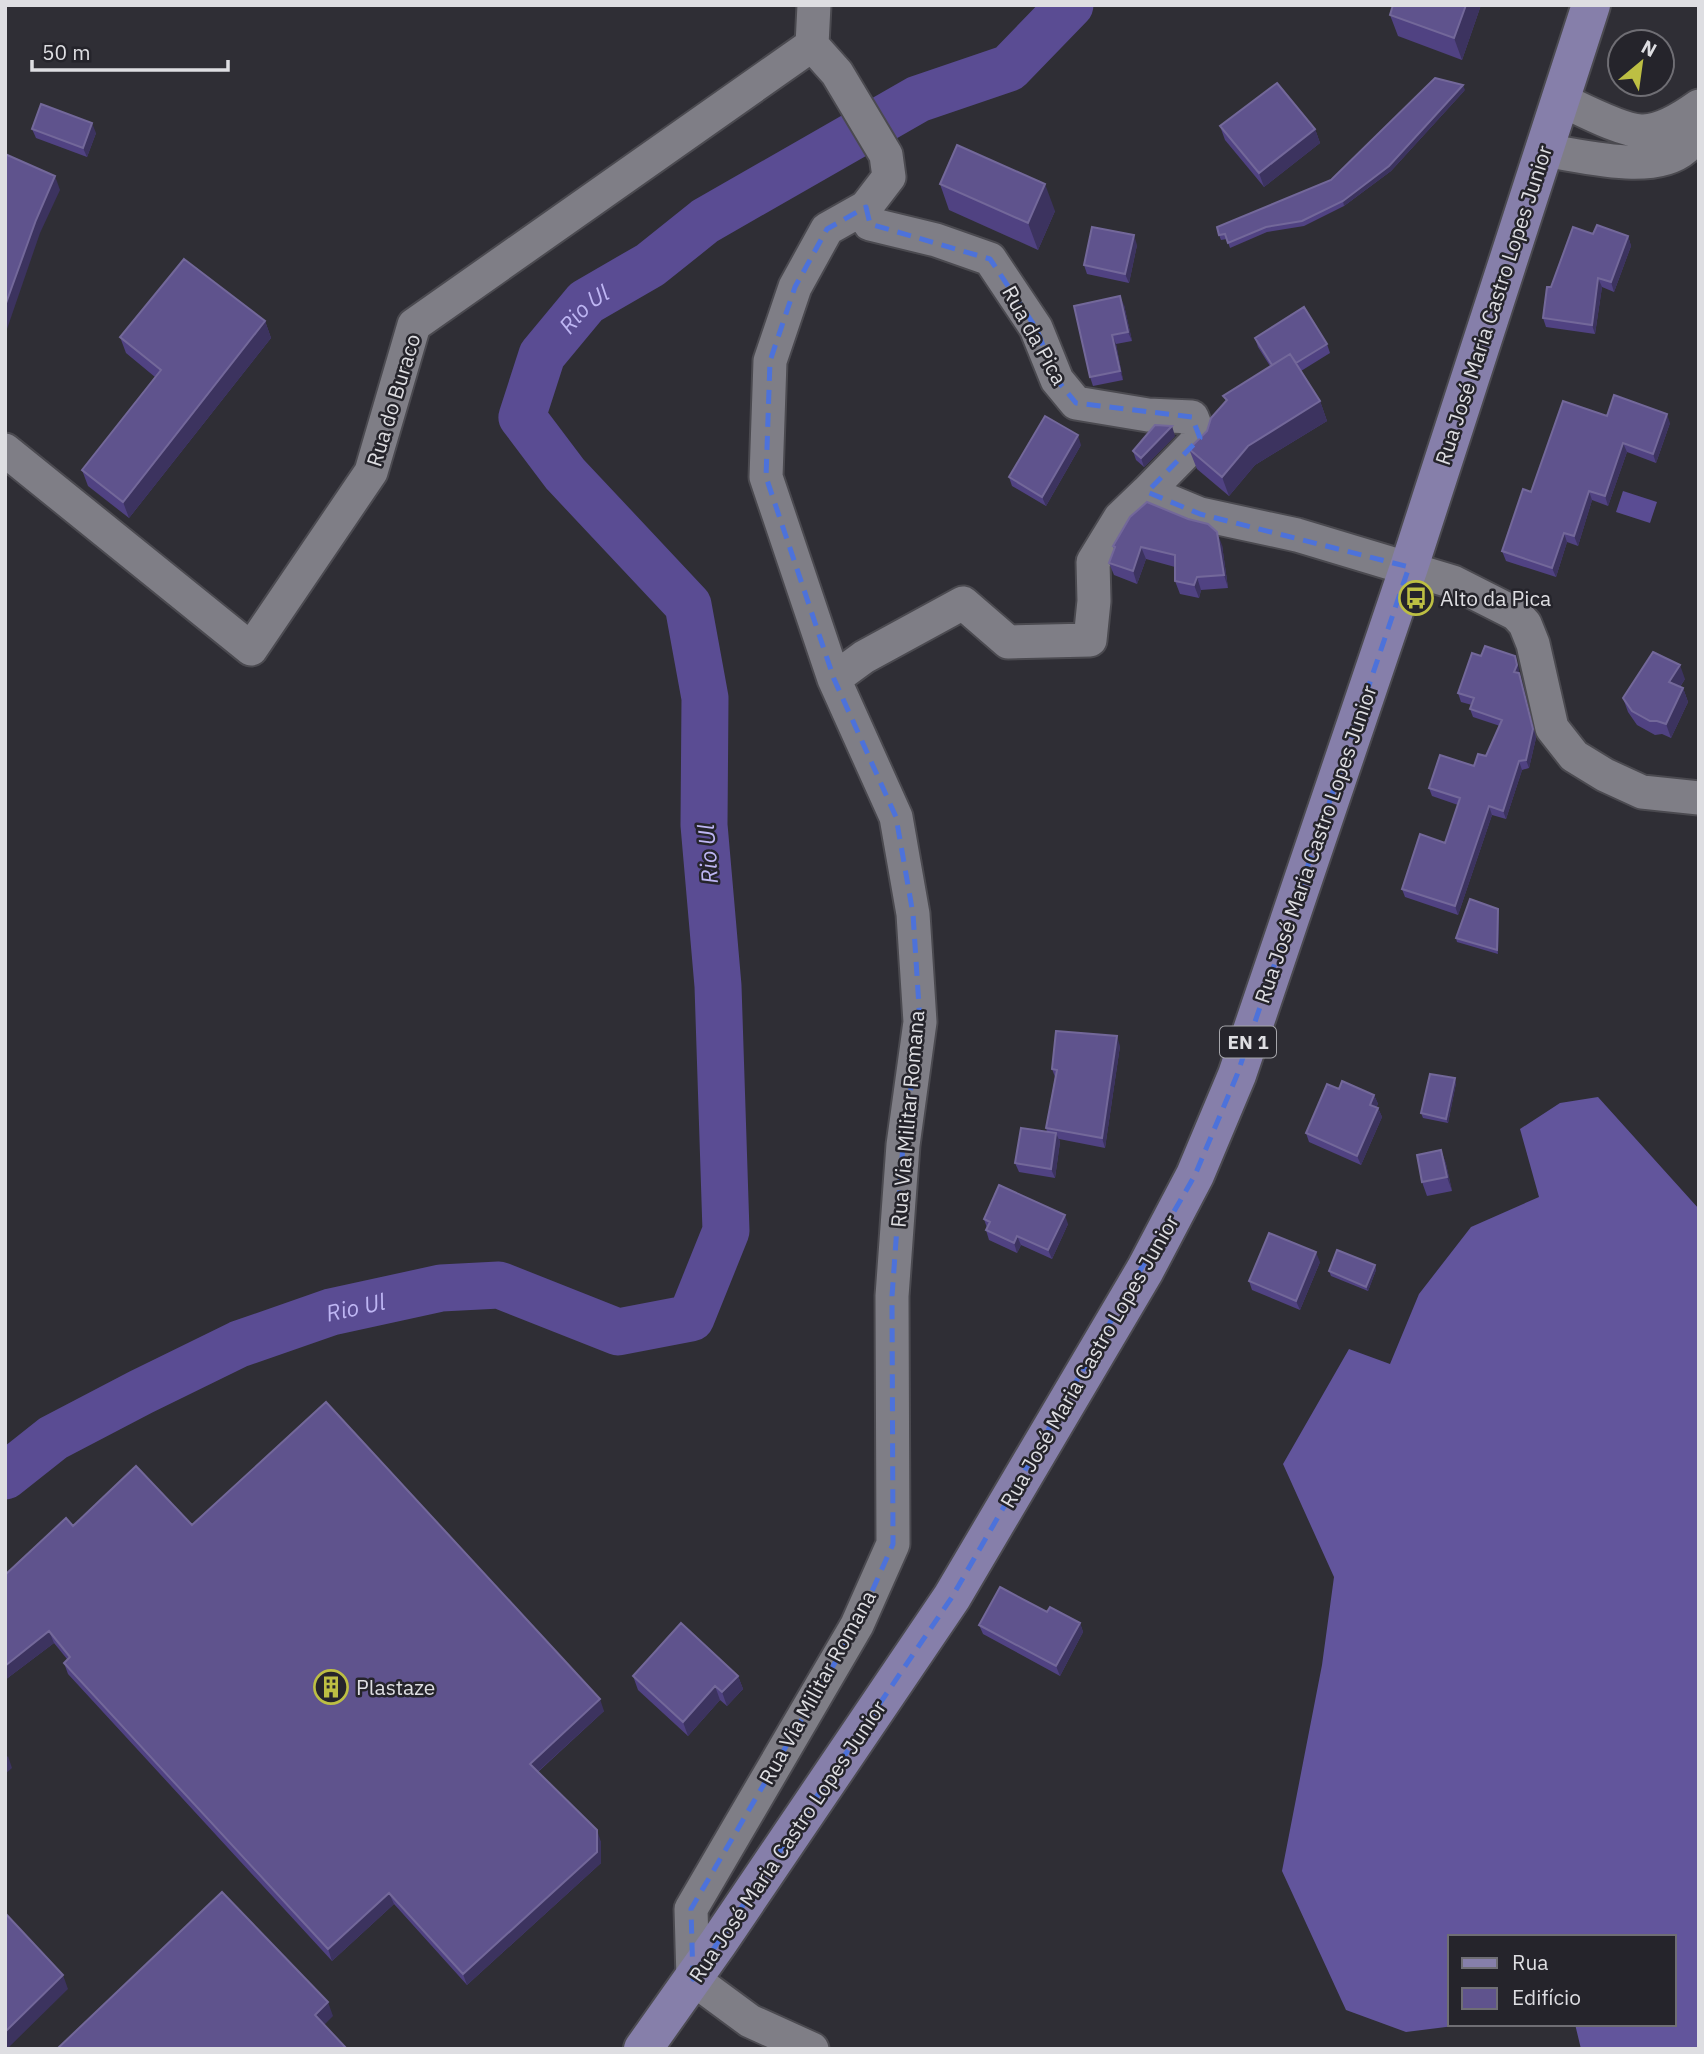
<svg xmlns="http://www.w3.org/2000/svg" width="1704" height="2054" font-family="'IBM Plex Sans',sans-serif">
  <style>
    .forest { fill: #62559c }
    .water { fill: #5a4c93 }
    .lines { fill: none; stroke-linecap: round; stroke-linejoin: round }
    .river { stroke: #5a4c93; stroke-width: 47 }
    .minor-casing { stroke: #4b4a50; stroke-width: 37 }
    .major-casing { stroke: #4b4a50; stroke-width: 42 }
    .minor { stroke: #7f7e86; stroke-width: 33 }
    .major { stroke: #867faa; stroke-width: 38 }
    .wall { fill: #504282 }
    .shaded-wall { fill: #3c335f }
    .building { fill: #5f538d; stroke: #73689a; stroke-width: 2 }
    .marked { fill: none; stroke: #4d72da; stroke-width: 5; stroke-dasharray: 14 9; stroke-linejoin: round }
    .labels { text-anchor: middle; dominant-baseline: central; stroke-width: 5; stroke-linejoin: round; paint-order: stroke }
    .shield { fill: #25242b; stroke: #a6a6ab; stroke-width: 2 }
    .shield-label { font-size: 19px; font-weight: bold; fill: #dedee2 }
    .street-label { font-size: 21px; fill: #dedee2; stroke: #25242b }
    .poi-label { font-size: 21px; fill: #dedee2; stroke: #25242b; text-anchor: start }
    .water-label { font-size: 23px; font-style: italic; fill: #beb6f3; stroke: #25242b }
  </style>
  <rect width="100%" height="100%" fill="#2f2e35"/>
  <path class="forest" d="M1598 1097 1699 1209V2049H1581L1575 2024H1674V1937H1450V2024H1470L1406 2032 1346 2010 1282 1871 1322 1665 1334 1577 1283 1464 1349 1349 1390 1364 1419 1294 1471 1227 1539 1197 1520 1129 1560 1103Z"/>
  <path class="water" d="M1623 491 1657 502 1650 523 1616 512Z"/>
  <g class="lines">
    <path class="river" id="s1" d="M5 1476 53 1438 141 1392 239 1344 331 1312 441 1288 499 1285 618 1332 691 1318 726 1231 718 986 704 825 705 698 688 605 565 474 522 417 542 355 586 302 650 265 705 221 918 99 1009 68 1070 5"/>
    <g class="minor-casing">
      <path id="minor" d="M1559 99C1579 108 1623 132 1643 131 1661 131 1685 116 1699 106
        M1542 150C1581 155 1653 176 1685 148 1692 142 1696 128 1699 119
        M866 207 870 224 936 240 990 259 1036 328 1057 380 1076 403 1148 415 1192 417 1200 438 1147 492 1200 514 1297 535 1453 582 1516 614 1525 624 1533 644 1552 728 1574 756 1605 775 1642 792 1699 798
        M5 450 251 649 371 472 414 325 812 45
        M834 679 864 657 963 603 1008 642 1090 640 1094 601 1093 562 1120 518 1147 492
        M812 2049 750 2021 693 1979 691 1909 857 1625 893 1544 892 1296 903 1145 920 1022 913 914 896 817 834 679 766 477 770 361 795 287 827 229 866 207 889 177 886 155 837 73 812 45 814 5"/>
    </g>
    <g class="major-casing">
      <path id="major" d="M643 2049 718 1943 952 1597 1145 1270 1195 1175 1237 1075 1409 567 1591 5"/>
    </g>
    <use href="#minor" class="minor"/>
    <use href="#major" class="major"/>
  </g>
  <path class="wall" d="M1481 5 1462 60 1398 36 1390 15Z
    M1465 90 1391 171 1344 206 1304 226 1267 232 1230 248 1227 239 1221 240 1219 235 1331 180Z
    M1220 126 1315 129 1320 143 1264 187 1225 140Z
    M32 129 96 133 87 157 36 138Z
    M940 184 1055 211 1038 250 949 210Z
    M1593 234 1628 236 1631 246 1614 292 1602 287 1595 334 1546 327 1543 318 1551 287Z
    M1137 245 1129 283 1087 274 1084 265Z
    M1124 305 1132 341 1116 344 1123 380 1093 386 1090 377Z
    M265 321 271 338 129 518 88 486 82 470 155 377 126 353 120 337Z
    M1255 338 1327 344 1330 353 1301 371 1320 401 1327 421 1255 465 1229 496 1197 469 1189 449 1207 431 1226 401 1223 396 1270 366 1258 347Z
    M1607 416 1670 423 1656 463 1627 452 1608 506 1592 500 1578 546 1567 542 1556 577 1506 561 1502 551 1531 492Z
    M1175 436 1144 467 1136 460 1133 451Z
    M1081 445 1046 506 1012 486 1009 477Z
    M1222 545 1228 588 1201 590 1199 598 1180 594 1175 581V567L1146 559 1137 584 1114 575 1109 563 1114 549 1113 546Z
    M1481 656 1518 665 1519 675 1536 738 1529 768 1522 770 1506 819 1492 815 1458 915 1405 897 1402 889 1445 843 1458 805 1432 796 1429 788 1474 766 1486 756 1500 726 1473 717 1470 709 1472 705 1461 702 1458 693Z
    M1685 679 1680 687 1683 688 1688 702 1671 738 1662 734 1655 735 1637 725 1628 712 1623 698Z
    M1499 914 1498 954 1457 942 1456 938Z
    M1120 1046 1105 1148 1059 1139 1060 1142 1055 1178 1019 1172 1015 1163 1047 1132 1046 1128 1055 1077 1052 1069Z
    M1456 1083 1448 1123 1423 1118 1421 1113Z
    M1339 1089 1374 1095 1378 1104 1376 1107 1378 1108 1382 1117 1361 1165 1309 1142 1306 1133Z
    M1441 1150 1446 1164 1452 1191 1427 1196 1422 1182Z
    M984 1219 1068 1224 1052 1259 1021 1245 1017 1253 989 1240 986 1230 987 1228Z
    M1320 1262 1300 1310 1252 1290 1249 1281Z
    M1375 1265 1376 1270 1368 1291 1331 1276 1329 1271Z
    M192 1525 604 1711 538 1772 601 1842V1863L467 1985 394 1904 332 1961 68 1674 64 1663 67 1659 54 1643 5 1680 73 1526Z
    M1047 1612 1080 1623 1083 1632 1060 1676 983 1634 979 1625Z
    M633 1676H738L743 1689 727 1706 720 1700 688 1736 638 1690Z"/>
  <path class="shaded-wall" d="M1466 5H1481L1462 60 1454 38Z
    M1463 85 1465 90 1391 171 1344 206 1343 201Z
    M92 123 96 133 87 157 83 148Z
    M1315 129 1320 143 1264 187 1259 173Z
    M55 176 60 190 40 233 7 329 5 324V306L36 220Z
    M1045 184 1055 211 1038 250 1028 223Z
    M1134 235 1137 245 1129 283 1125 274Z
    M1628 236 1631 246 1614 292 1611 282Z
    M1598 278 1602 287 1595 334 1592 325Z
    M1120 296 1124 305 1132 341 1128 332Z
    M265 321 271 338 129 518 123 502Z
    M1112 335 1116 344 1123 380 1120 371Z
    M1320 401 1327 421 1255 465 1229 496 1222 477 1248 446Z
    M1667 414 1670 423 1656 463 1653 454Z
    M1172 426 1175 436 1144 467 1141 458Z
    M1078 435 1081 445 1046 506 1042 497Z
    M1623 443 1627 452 1608 506 1605 496Z
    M1589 491 1592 500 1578 546 1574 536Z
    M1217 532 1222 545 1228 588 1224 575Z
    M1564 533 1567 542 1556 577 1552 568Z
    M1141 547 1146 559 1137 584 1133 571Z
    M1197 577 1201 590 1199 598 1194 585Z
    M1515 656 1536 738 1529 768 1526 760 1514 672Z
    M1680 665 1685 679 1674 695 1669 682Z
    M1683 688 1688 702 1671 738 1666 724Z
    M1519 761 1522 770 1506 819 1503 811Z
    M1489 806 1492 815 1458 915 1455 906Z
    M1498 909 1499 914 1498 954 1497 950Z
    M1117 1036 1120 1046 1105 1148 1102 1138Z
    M1455 1078 1456 1083 1448 1123 1446 1119Z
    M1374 1095 1378 1104 1373 1114 1370 1105Z
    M1378 1108 1382 1117 1361 1165 1357 1156Z
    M1056 1133 1060 1142 1055 1178 1051 1169Z
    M1441 1150 1446 1164 1452 1191 1447 1177Z
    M1065 1215 1068 1224 1052 1259 1048 1250Z
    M1017 1236 1021 1245 1017 1253 1014 1243Z
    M1316 1252 1320 1262 1300 1310 1296 1301Z
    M1375 1265 1376 1270 1368 1291 1366 1287Z
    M1080 1623 1083 1632 1060 1676 1056 1666Z
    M49 1631 54 1643 5 1680V1666Z
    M738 1676 743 1689 727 1706 722 1692Z
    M715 1686 720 1700 688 1736 683 1722Z
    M600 1699 604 1711 534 1775 530 1764Z
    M8 1756 12 1768 5 1774V1759Z
    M597 1830 601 1842V1863L467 1985 463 1974Z
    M389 1893 394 1904 332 1961 328 1949Z
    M63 1975 68 1989 7 2049H5V2032Z
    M328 2002 333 2016 320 2029 315 2015Z"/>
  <path class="building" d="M1393 5H1466L1454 38 1390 15Z
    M1435 78 1463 85 1389 166 1343 201 1302 221 1266 227 1228 243 1225 234 1219 235 1217 227 1331 180Z
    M1277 83 1315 129 1259 173 1220 126Z
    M41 104 92 123 83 148 32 129Z
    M957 145 1045 184 1028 223 940 184Z
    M5 154 55 176 36 220 5 306Z
    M1597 225 1628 236 1611 282 1598 278 1592 325 1543 318 1547 287H1551L1573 227 1593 234Z
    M1092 227 1134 235 1125 274 1084 265Z
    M184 259 265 321 123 502 82 470 161 370 120 337Z
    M1120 296 1128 332 1112 335 1120 371 1090 377 1074 306Z
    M1304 307 1327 344 1296 363 1290 354 1272 365 1255 338Z
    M1290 354 1320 401 1248 446 1222 477 1189 449 1207 431 1211 418 1227 400 1223 396Z
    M1614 395 1667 414 1653 454 1623 443 1605 496 1589 491 1574 536 1564 533 1552 568 1502 551 1523 489 1531 492 1563 401 1607 416Z
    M1045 416 1078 435 1042 497 1009 477Z
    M1155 425 1172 426 1141 458 1133 451Z
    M1147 502 1188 519 1208 524 1217 532 1224 575 1197 577 1194 585 1175 581V555L1141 547 1133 571 1109 563 1115 547 1113 546 1130 517Z
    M1485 646 1515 656 1517 665 1514 672 1519 673 1533 729 1526 760 1519 761 1503 811 1489 806 1455 906 1402 889 1420 834 1445 843 1460 798 1429 788 1440 755 1474 766 1478 754 1486 756 1502 720 1470 709 1474 698 1458 693 1472 653 1481 656Z
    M1653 652 1680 665 1669 682 1683 688 1666 724 1657 721H1650L1632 711 1623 698Z
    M1470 899 1498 909 1497 950 1456 938Z
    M1056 1031 1117 1036 1102 1138 1046 1128 1057 1070 1052 1069Z
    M1430 1074 1455 1078 1446 1119 1421 1113Z
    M1342 1081 1374 1095 1370 1105 1378 1108 1357 1156 1306 1133 1327 1084 1339 1089Z
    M1021 1128 1056 1133 1051 1169 1015 1163Z
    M1441 1150 1447 1177 1422 1182 1417 1155Z
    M999 1185 1065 1215 1048 1250 1017 1236 1014 1243 986 1230 990 1222 984 1219Z
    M1269 1233 1316 1252 1296 1301 1249 1281Z
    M1337 1250 1375 1265 1366 1287 1329 1271Z
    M326 1402 600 1699 530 1764 597 1830V1852L463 1974 389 1893 328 1949 64 1663 70 1657 49 1631 5 1666V1575L66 1518 73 1526 136 1466 192 1525Z
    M1000 1587 1047 1612 1050 1607 1080 1623 1056 1666 979 1625Z
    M681 1623 738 1676 722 1692 715 1686 683 1722 633 1676Z
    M222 1892 328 2002 315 2015 347 2049H57Z
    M5 1913 63 1975 5 2032Z"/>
  <path class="marked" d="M866 207 870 224 990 259 1036 328 1057 380 1076 403 1192 417 1200 438 1147 492 1200 514 1409 567 1237 1075 1195 1175 952 1597 693 1979 691 1909 857 1625 893 1544 892 1296 903 1145 920 1022 913 914 896 817 834 679 766 477 770 361 795 287 827 229Z"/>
  <defs>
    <g id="bus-ring" transform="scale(1.75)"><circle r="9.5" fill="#25242b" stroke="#bdbf43" stroke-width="1.5"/><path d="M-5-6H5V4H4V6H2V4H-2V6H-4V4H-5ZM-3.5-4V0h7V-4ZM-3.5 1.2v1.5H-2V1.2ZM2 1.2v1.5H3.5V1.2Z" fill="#bdbf43"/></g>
    <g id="building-ring" transform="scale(1.75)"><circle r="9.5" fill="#25242b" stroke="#bdbf43" stroke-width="1.5"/><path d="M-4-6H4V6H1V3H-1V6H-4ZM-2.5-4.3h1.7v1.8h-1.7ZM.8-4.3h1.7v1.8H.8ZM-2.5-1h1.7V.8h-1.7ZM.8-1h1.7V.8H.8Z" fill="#bdbf43"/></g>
  </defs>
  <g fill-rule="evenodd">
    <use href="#bus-ring" x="1416" y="598"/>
    <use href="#building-ring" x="331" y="1687"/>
  </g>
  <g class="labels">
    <rect class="shield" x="1220" y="1026.5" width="56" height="31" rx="5"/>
    <g class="shield-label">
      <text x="1248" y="1042">EN 1</text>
    </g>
    <g class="street-label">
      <text transform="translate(1493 305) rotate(-72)">Rua José Maria Castro Lopes Junior</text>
      <text transform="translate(1035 335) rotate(61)">Rua da Pica</text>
      <text transform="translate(393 400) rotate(-73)">Rua do Buraco</text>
      <text transform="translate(1315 844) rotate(-71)">Rua José Maria Castro Lopes Junior</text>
      <text transform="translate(907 1119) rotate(-85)">Rua Via Militar Romana</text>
      <text transform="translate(1089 1361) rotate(-60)">Rua José Maria Castro Lopes Junior</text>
      <text transform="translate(817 1687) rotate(-61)">Rua Via Militar Romana</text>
      <text transform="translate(787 1841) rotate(-56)">Rua José Maria Castro Lopes Junior</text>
    </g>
    <g class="poi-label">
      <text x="1440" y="598">Alto da Pica</text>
      <text x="356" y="1687">Plastaze</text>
    </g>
    <g class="water-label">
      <text stroke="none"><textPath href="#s1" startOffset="1841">Rio Ul</textPath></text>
      <text transform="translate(707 854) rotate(-94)">Rio Ul</text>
      <text stroke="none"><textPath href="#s1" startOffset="392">Rio Ul</textPath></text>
    </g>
  </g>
  <rect width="1704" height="2054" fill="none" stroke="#dedee2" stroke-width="14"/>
  <rect x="1448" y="1935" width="228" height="91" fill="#25242b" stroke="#6f6e74" stroke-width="2"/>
  <rect x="1462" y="1958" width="35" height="10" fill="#867faa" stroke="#6f6e74" stroke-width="2"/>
  <text x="1512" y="1970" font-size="21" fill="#dedee2">Rua</text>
  <rect x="1462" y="1988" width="35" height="21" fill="#5f538d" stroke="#6f6e74" stroke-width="2"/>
  <text x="1512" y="2005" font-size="21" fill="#dedee2">Edifício</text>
  <g transform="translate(1641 63) rotate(29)"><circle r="33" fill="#25242b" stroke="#6f6e74" stroke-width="2"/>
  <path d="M0-5L12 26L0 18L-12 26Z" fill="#bdbf43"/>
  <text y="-10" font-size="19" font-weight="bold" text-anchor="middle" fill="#dedee2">N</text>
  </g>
  <path d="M32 60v10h196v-10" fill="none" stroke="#dedee2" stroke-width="3.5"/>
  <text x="42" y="60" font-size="21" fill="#dedee2" stroke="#25242b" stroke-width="5" paint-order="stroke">50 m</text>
</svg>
